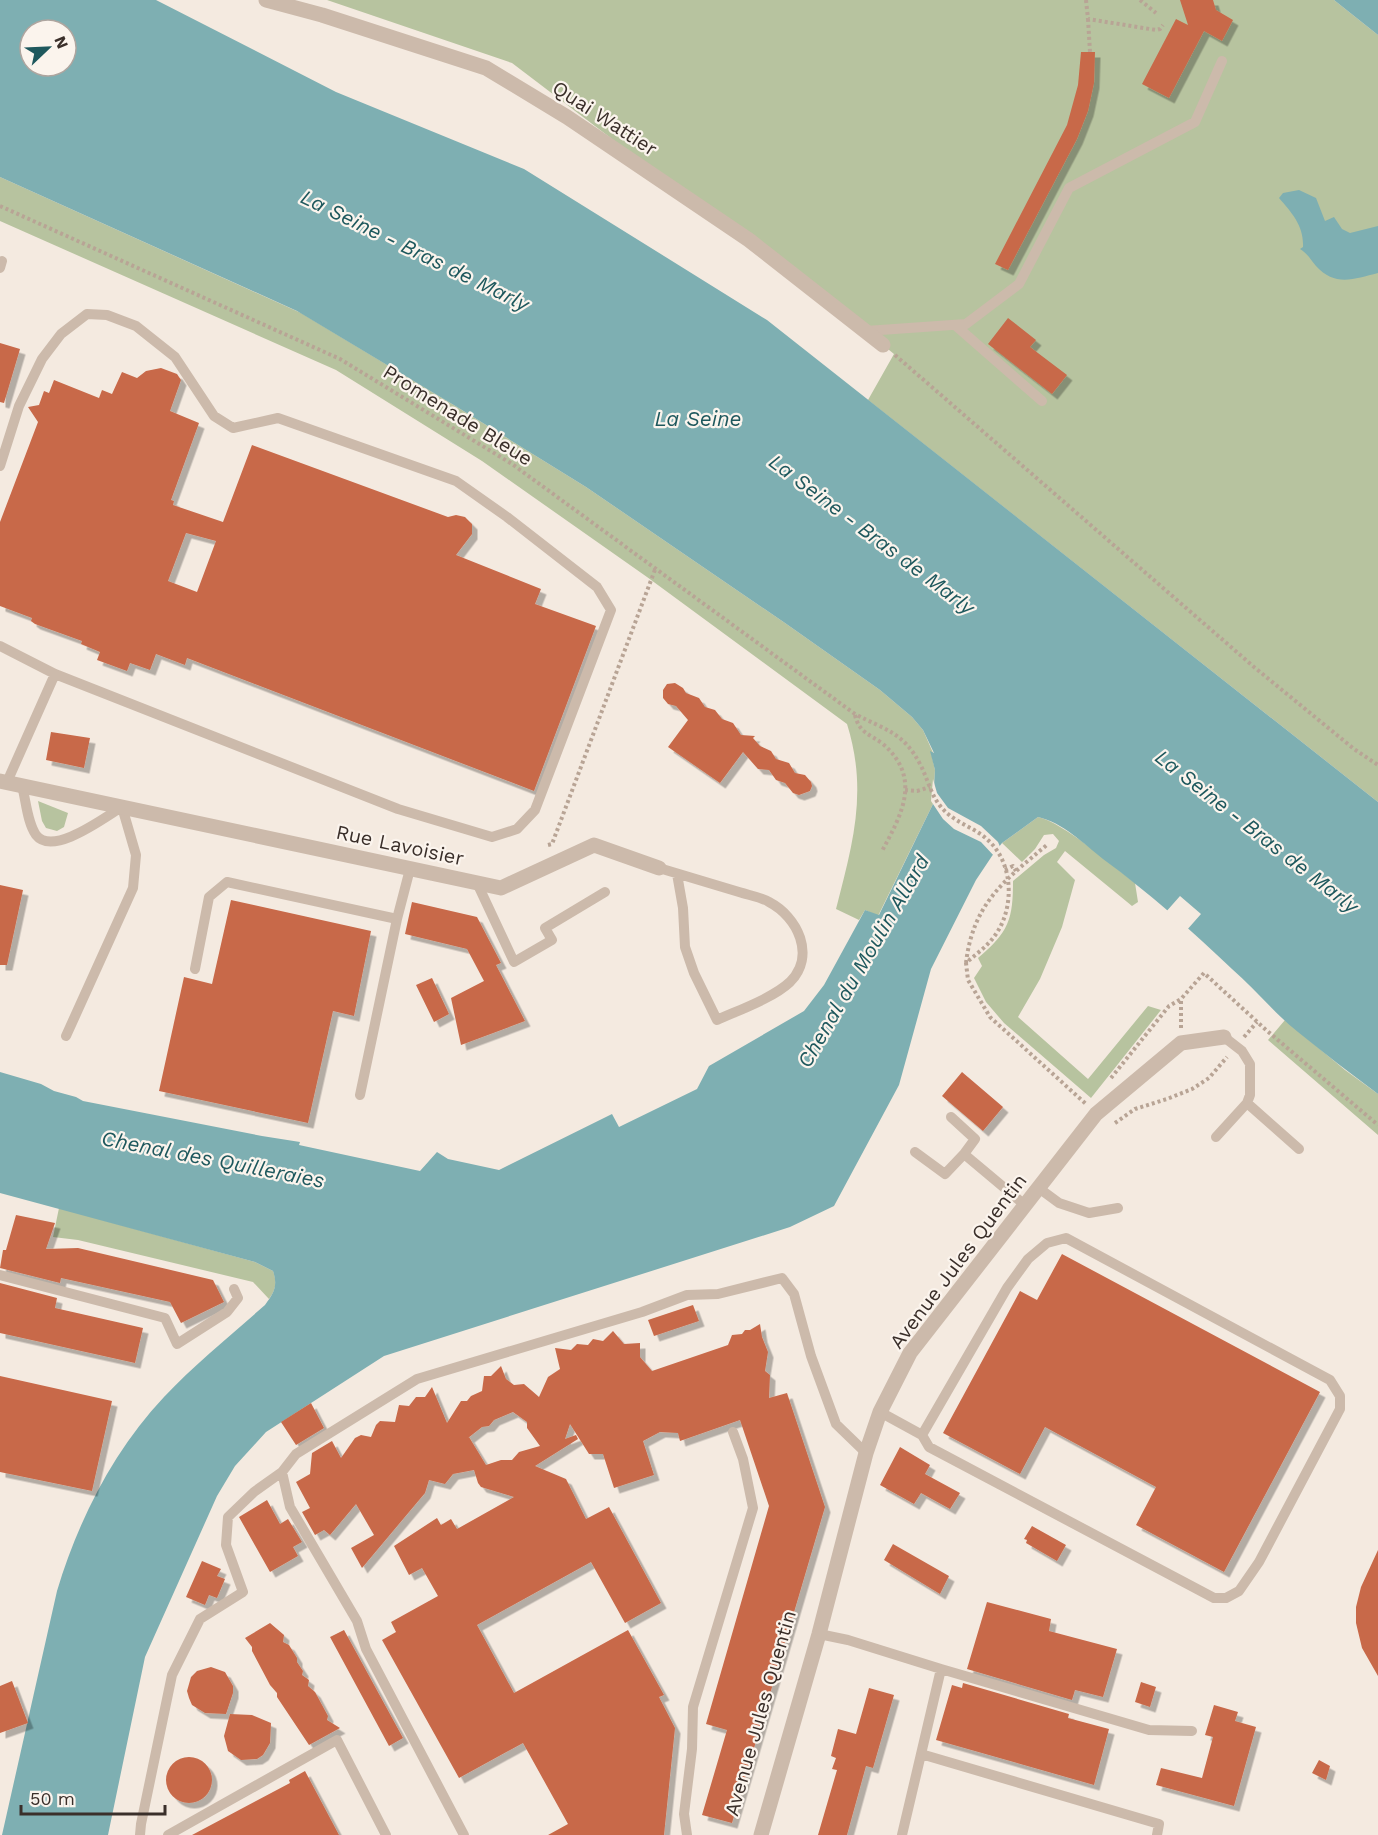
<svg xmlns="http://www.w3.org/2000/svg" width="1378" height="1835" font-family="'Work Sans',sans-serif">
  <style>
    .green { fill: #b7c39f }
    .water { fill: #7eafb2; fill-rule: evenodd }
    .pier { fill: #f4eae0 }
    .building { fill: #c86949; fill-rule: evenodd; filter: url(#shadow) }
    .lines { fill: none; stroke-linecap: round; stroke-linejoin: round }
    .path { stroke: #b8a495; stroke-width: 4; stroke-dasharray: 3 3; stroke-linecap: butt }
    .service { stroke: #ccbaab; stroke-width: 10 }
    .minor { stroke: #ccbaab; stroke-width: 15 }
    .labels { text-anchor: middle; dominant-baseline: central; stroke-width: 4.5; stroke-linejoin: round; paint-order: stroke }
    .street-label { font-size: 20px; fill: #3a2f2a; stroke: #fbf4ed }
    .water-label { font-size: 21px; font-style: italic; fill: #1e585d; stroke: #fbf4ed }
  </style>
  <defs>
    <filter id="shadow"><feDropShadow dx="5.5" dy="5.5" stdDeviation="0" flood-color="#0004"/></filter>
  </defs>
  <rect width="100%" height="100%" fill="#f4eae0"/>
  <path class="green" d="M327 0H1334L1378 35V802L868 400 894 354 883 345 512 63Z
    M0 177 301 313 457 407 586 487 785 623 880 690 912 717 923 730 934 755 931 752 935 770 933 804 878 916 865 910 859 920 836 909C853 843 868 791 847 724L647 577 482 461 336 370 0 221Z
    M38 801 68 813 64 827 57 831 46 828 42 821Z
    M1038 817C1064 823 1113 866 1135 883L1138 902 1132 906 1065 851 1057 862 1075 880 1062 927 1040 979 1018 1017 1088 1079 1148 1006 1161 1010 1091 1098 1004 1023 986 1002 974 978 982 966 978 958C1009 932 1013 919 1013 881L1044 855 1056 848 1059 841 1053 834 1044 835 1035 849 1022 862 1002 843Z
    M1285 1020 1345 1070 1378 1094V1135L1268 1040Z
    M59 1208 255 1262 273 1271C277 1282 276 1290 269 1299L253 1282 78 1240 53 1237Z"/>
  <path class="water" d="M0 0H156L336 92 524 169 767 320 1378 802V1094C1351 1074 1324 1053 1298 1032 1274 1013 1255 989 1232 969 1191 930 1148 892 1103 859 1084 844 1062 822 1038 817L1002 843 992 856 976 880 931 969 899 1085 834 1206 790 1227 384 1356 266 1432 235 1466 217 1496 145 1657 108 1835H2L57 1591C78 1521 113 1451 164 1397 195 1364 231 1335 265 1305 274 1293 278 1286 273 1271L255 1262 0 1193V1072L41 1084 54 1091 76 1097 83 1101 262 1136 300 1142 299 1145 420 1171 437 1152 448 1159 499 1170 612 1114 619 1127 697 1089 709 1066 804 1011 824 985 865 910 879 915 933 804 935 770 930 751 934 753 923 730 912 717 880 690 785 623 586 487 457 407 297 311 0 177ZM30 30H66V66H30Z
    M1334 0H1378V35Z
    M1299 190 1316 198 1325 221 1334 217 1342 229 1350 233 1378 226V273C1354 279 1335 287 1316 266 1311 260 1307 253 1300 249L1303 247C1304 226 1292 213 1279 198L1283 193Z"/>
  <path class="pier" d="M933 779 937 793 948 808 981 826 998 842 1001 849 995 857 981 842 954 829 943 819 931 801Z
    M1180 896 1201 914 1186 931 1165 913Z"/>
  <path class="building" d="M1180 0H1213L1216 10 1233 20 1222 41 1204 31 1169 98 1142 84 1176 19 1188 25Z
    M1081 52H1095L1094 83 1088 111 1077 139 1008 270 995 264 1067 125 1078 85Z
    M1008 318 1036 340 1030 347 1067 375 1052 394 988 344Z
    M0 343 20 349 4 403 0 402Z
    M161 368 177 374 181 380 170 411 199 423 171 500 174 501 173 505 223 522 252 445 448 517 456 515 465 517 472 524V534L456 555 541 589 535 604 596 626 534 791 187 658 185 665 156 654 150 670 130 663 127 671 97 660 100 652 81 644 82 641 35 624 31 621 32 618 0 606V522L38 422 28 407 39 405 44 391 49 393 54 380 99 398 102 390 112 394 122 372 137 378 146 371ZM186 533 216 541 197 592 168 581Z
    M675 683 683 688 686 693 699 698 705 707 715 710 722 719 733 723 741 735 755 736 753 738 760 746 771 751 776 759 789 763 795 773 805 775 811 782 812 786 810 791 799 795 793 793 785 783 776 780 769 770 758 769 743 752 720 783 668 747 688 720 676 706 668 704 663 698V690L667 684Z
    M51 732 90 738 84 768 46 760Z
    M0 885 23 890 7 965H0Z
    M231 900 371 931 354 1016 333 1011 308 1123 159 1091 184 977 212 984Z
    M412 902 477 917 501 963 496 965 525 1021 461 1045 451 998 484 981 467 949 405 934Z
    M432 978 449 1014 434 1022 416 985Z
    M962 1072 1003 1107 983 1131 942 1096Z
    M16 1215 55 1223 46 1249 78 1248 213 1280 224 1302 181 1323 170 1302 61 1278 60 1283 0 1268 3 1250H6Z
    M1062 1254 1320 1392 1224 1572 1136 1525 1156 1487 1045 1427 1020 1474 943 1433 1020 1291 1037 1300Z
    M0 1283 57 1298 55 1308 143 1328 135 1363 0 1333Z
    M693 1305 699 1321 654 1336 648 1320Z
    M760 1324 762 1337 768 1352 765 1371 770 1375 769 1398 787 1393 825 1507 732 1823 702 1815 727 1730 706 1724 769 1506 740 1420 680 1441 678 1433 660 1432 643 1441 654 1475 614 1488 603 1454H589L570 1424 565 1439 576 1435 578 1439 535 1466 566 1479 586 1519 609 1507 661 1603 625 1623 591 1562 477 1625 514 1693 628 1630 664 1695 659 1697 675 1728 664 1835H548L568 1824 523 1743 459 1778 382 1640 396 1632 391 1622 438 1596 422 1568 409 1575 394 1546 437 1518 441 1525 451 1519 457 1529 514 1497 481 1487 478 1483 474 1470 453 1474 445 1484 429 1480 425 1493 362 1568 351 1548 374 1535 356 1504 330 1535 324 1530 315 1535 302 1512 310 1508 296 1482 310 1474 312 1453 332 1441 341 1458 355 1438 361 1435 371 1437 376 1425 380 1421 395 1422 399 1405 409 1406 416 1397H425L432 1387 447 1423 461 1401H467L471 1396 482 1391 484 1376H491L501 1366 506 1379 514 1385 524 1384 539 1397 548 1377 560 1369 555 1348 571 1350 577 1344 588 1345 593 1339 603 1341 613 1331 624 1344 640 1343V1357L652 1371 728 1345 732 1335 742 1334 745 1330H750ZM513 1412 527 1422V1428L540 1446 519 1452 512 1460H501L486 1465 469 1437 468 1438 482 1427 489 1426 494 1420Z
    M0 1376 112 1401 92 1491 0 1472Z
    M311 1403 324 1428 296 1445 281 1422Z
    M900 1447 930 1465 925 1474 960 1493 950 1509 921 1493 914 1504 880 1485Z
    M267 1500 280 1524 288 1519 302 1542 293 1547 298 1556 270 1572 239 1517Z
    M1032 1526 1066 1545 1057 1561 1026 1543 1027 1540 1024 1539Z
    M893 1544 949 1576 940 1594 884 1560Z
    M1378 1550V1676L1362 1648 1356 1623V1607L1361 1587Z
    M202 1561 221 1569 217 1576 225 1579 217 1598 209 1595 205 1605 186 1597Z
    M987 1602 1051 1619 1049 1631 1117 1649 1103 1697 1075 1690 1072 1700 967 1669Z
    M270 1623 284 1635 283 1642 289 1645 297 1658V1662L303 1671 302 1675 309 1680 308 1686 315 1692 328 1716 327 1720 340 1728 309 1745 277 1697V1693L270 1685 252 1651V1647L245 1638Z
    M344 1630 403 1738 389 1746 330 1637Z
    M211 1667 225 1672 233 1686V1693L226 1714 205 1713 192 1705 189 1698 187 1691 191 1677 197 1671Z
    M12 1681 28 1723 0 1733V1686Z
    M1141 1682 1156 1687 1150 1707 1135 1702Z
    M963 1683 1069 1714 1068 1718 1109 1729 1094 1785 936 1740 952 1685 962 1688Z
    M869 1688 894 1695 873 1768 866 1766 847 1835H818L837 1770 832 1769 836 1758 831 1756 838 1729 856 1734Z
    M1214 1705 1238 1712 1235 1721 1256 1727 1234 1806 1156 1785 1161 1768 1202 1778 1213 1737 1205 1735Z
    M230 1714 252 1715 271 1723 270 1743 263 1755 257 1759 241 1760 228 1751 224 1736Z
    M166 1780a23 23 0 1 1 46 0a23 23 0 1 1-46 0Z
    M1319 1760 1330 1766 1326 1780 1312 1773Z
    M305 1771 339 1835H192L290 1783 289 1780Z"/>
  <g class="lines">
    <path class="path" d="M1086 0 1088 19 1156 30 1160 29 1163 25
      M1140 0 1156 13
      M1088 19 1090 52
      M0 206 340 359 512 464 855 714C885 730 904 732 921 766 928 780 931 795 941 807 954 823 975 827 989 841 1014 865 1014 908 996 934 988 946 976 954 966 963L968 980 990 1017 1086 1104
      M895 355 1254 667 1354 749 1378 765
      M855 715C859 733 870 734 883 744 922 778 902 814 882 851
      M905 790 917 791 930 787
      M548 845 552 844 656 567
      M1005 870 1013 866 1016 871
      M966 963C973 903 1005 880 1048 844
      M1181 1028V999
      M1244 1037 1257 1022
      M1111 1078 1169 1006 1181 999 1204 973 1265 1029 1378 1125
      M1115 1123 1135 1109 1167 1099 1192 1089 1209 1078 1227 1057"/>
    <path class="service" d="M0 268 2 261
      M955 325 1042 401
      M866 331 966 324 1019 284 1069 188 1195 122 1222 61
      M0 466 19 406 42 359 61 334 87 314 107 315 136 326 175 357 214 416 233 428 278 418 456 481 507 517 597 587 611 610 535 810 517 829 492 837 398 809 55 674 0 646
      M7 782 55 674
      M22 786C26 800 27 822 36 835 53 857 105 817 122 807L136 855 133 888 66 1036
      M659 868C686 876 712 884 739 892 748 895 761 897 769 902 798 917 816 956 790 982 773 998 739 1010 717 1020L694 973 685 947 683 908 677 874
      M477 883 514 962 552 940 545 928 605 892
      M195 969 209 897 227 882 397 919
      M360 1095 397 919 410 869
      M1247 1103 1299 1149
      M951 1117 975 1139 964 1154 1026 1206
      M1216 1137 1247 1103 1250 1095V1064L1242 1051 1224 1037
      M915 1152 945 1174 964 1154
      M1040 1189 1059 1203 1089 1213 1118 1208
      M0 1275 165 1318 177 1344 227 1312 238 1298 234 1289
      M880 1412 922 1435 929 1447 1214 1598H1226L1239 1591 1259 1562 1340 1409V1396L1330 1380 1066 1238 1047 1243 1028 1259 1007 1288 922 1435
      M819 1634 848 1640 941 1669 902 1835
      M941 1669 1149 1730 1192 1731
      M921 1754 1159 1824 1157 1835
      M140 1835 141 1824 172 1675 200 1619 243 1592 226 1545 228 1517 254 1492 282 1472
      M168 1835 337 1740 386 1835
      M464 1835 366 1649 357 1621 290 1507 282 1472 296 1454 417 1379 642 1312 687 1295 718 1294 782 1278 794 1294 811 1356 836 1424 866 1453
      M687 1835 684 1814 692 1749 693 1707 753 1508 743 1459 733 1432"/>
    <path class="minor" d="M266 0 322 15 486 68 567 117 749 240 883 345
      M0 781 501 888 594 845 659 868
      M761 1835 819 1634 866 1453 880 1412 910 1353 1096 1114 1181 1043 1224 1037"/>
  </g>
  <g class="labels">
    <g class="street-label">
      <text transform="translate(605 118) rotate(33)">Quai Wattier</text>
      <text transform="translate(458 415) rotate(32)">Promenade Bleue</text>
      <text transform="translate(400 845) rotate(12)">Rue Lavoisier</text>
      <text transform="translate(958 1261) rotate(-53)">Avenue Jules Quentin</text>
      <text transform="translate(760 1713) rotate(-74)">Avenue Jules Quentin</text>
    </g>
    <g class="water-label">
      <text transform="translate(415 250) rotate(26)">La Seine - Bras de Marly</text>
      <text x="698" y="418">La Seine</text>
      <text transform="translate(872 534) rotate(37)">La Seine - Bras de Marly</text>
      <text transform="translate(1257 831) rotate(38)">La Seine - Bras de Marly</text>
      <text transform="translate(863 961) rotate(-60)">Chenal du Moulin Allard</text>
      <text transform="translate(213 1159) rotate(11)">Chenal des Quilleraies</text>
    </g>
  </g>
  <g transform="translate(48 48) rotate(67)"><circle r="28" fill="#fbf4ed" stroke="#aea59f" stroke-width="1.5"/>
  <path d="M0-4.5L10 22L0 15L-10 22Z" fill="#1e585d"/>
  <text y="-9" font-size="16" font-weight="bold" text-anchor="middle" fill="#3a2f2a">N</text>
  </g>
  <path d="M21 1805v9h144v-9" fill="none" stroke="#3a2f2a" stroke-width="3"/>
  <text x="30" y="1805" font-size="18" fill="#3a2f2a" stroke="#fbf4ed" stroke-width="4.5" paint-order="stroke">50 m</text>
</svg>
